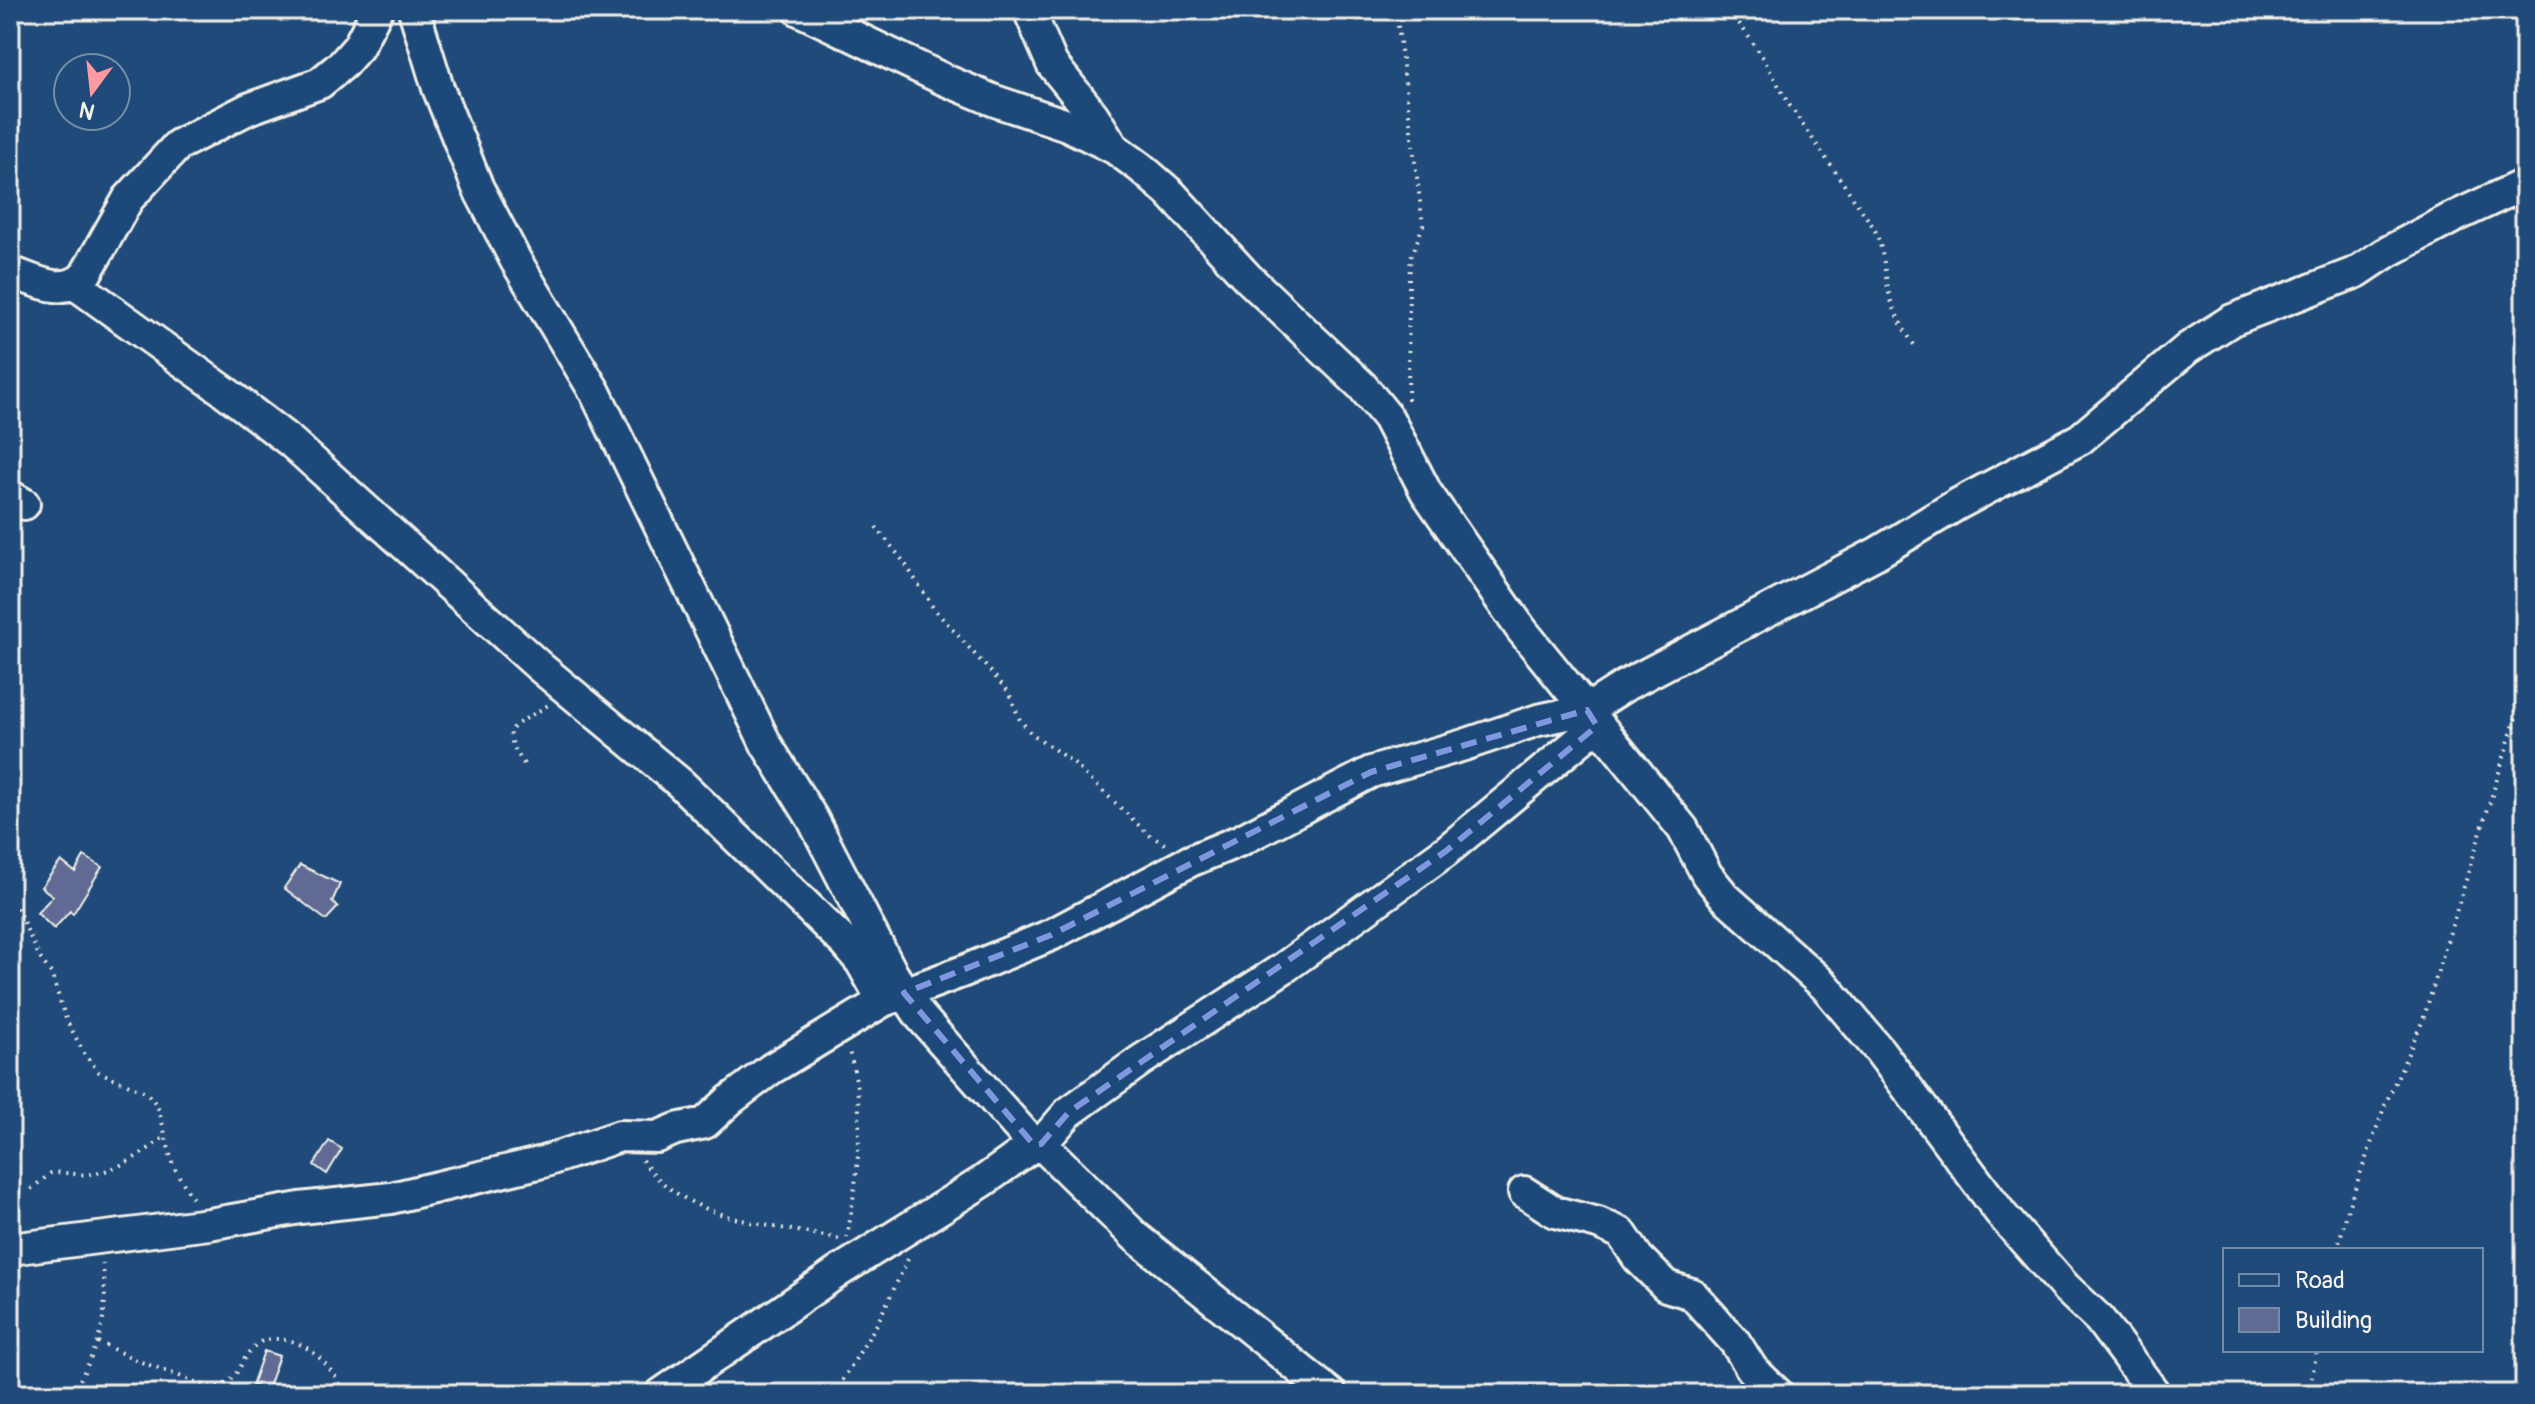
<svg xmlns="http://www.w3.org/2000/svg" width="2535" height="1404" font-family="Pangolin,sans-serif">
  <style>
    .building { fill: #606b94; stroke: #f4f1e8; stroke-width: 2 }
    .lines { fill: none; stroke-linecap: round; stroke-linejoin: round }
    .minor-casing { stroke: #f4f1e8; stroke-width: 36 }
    .path { stroke: #f4f1e8; stroke-width: 4; stroke-dasharray: 2 6; stroke-linecap: butt }
    .minor { stroke: #1f4a7a; stroke-width: 30 }
    .marked { fill: none; stroke: #7e97df; stroke-width: 6; stroke-dasharray: 16 10; stroke-linejoin: round }
  </style>
  <rect width="100%" height="100%" fill="#1f4a7a"/>
  <filter id="ink" filterUnits="userSpaceOnUse"><feTurbulence type="fractalNoise" baseFrequency=".0125" numOctaves="2"/><feDisplacementMap in="SourceGraphic" scale="16" xChannelSelector="R" yChannelSelector="G"/><feConvolveMatrix kernelMatrix="1 2 1 2 8 2 1 2 1" color-interpolation-filters="sRGB"/></filter>
  <g filter="url(#ink)">
    <path class="building" d="M84 856 102 867 73 914 70 911 54 929 37 913 53 896 41 887 61 861 75 872Z
      M300 865 340 884 332 902 338 907 326 920 284 888Z
      M329 1141 342 1149 327 1174 314 1165Z
      M264 1351 279 1356 267 1390 252 1385Z"/>
    <g class="lines">
      <g class="minor-casing">
        <path id="minor" d="M414 10 438 88 478 188 516 261 595 392 766 744 812 818 893 975 920 1016 1034 1145 1041 1144 1136 1237 1331 1394
          M799 10 945 80 995 101 1067 125 1114 148 1140 167 1171 194 1247 277 1362 386 1388 418 1426 492 1521 629 1683 829 1707 875 1725 897 1825 986 1879 1050 2002 1215 2065 1287 2099 1319 2155 1394
          M1029 10 1052 64 1093 115 1113 147
          M10 272C35 280 61 297 84 277L128 199 178 145 248 109 320 83 343 64 358 47 377 10
          M75 284 224 391 291 442 540 667 680 783 846 944 861 962 883 1001
          M10 496 24 504
          M1041 1144 1069 1112 1140 1061 1285 967 1446 851 1597 726
          M1524 1192 1555 1212 1598 1223 1621 1233 1638 1258 1666 1286 1692 1294 1735 1342 1752 1369 1778 1394
          M10 1249 209 1224 300 1208 391 1198 543 1162 620 1136 657 1137 676 1129 705 1123 730 1100 771 1069 883 1001 964 971 1051 935 1190 861 1241 840 1371 772 1464 745 1538 720 1587 710 1626 685 1877 553 1958 504 2080 439 2188 348 2232 320 2357 272 2384 254 2452 218 2525 184
          M661 1394 841 1270 982 1182 1034 1145"/>
      </g>
      <path class="path" d="M1396 10 1423 225 1411 258 1409 278 1408 404
        M1730 10 1762 56 1790 106 1874 228C1885 252 1884 273 1890 297 1896 317 1905 332 1917 349
        M876 527 904 562 934 609 1008 691 1020 720 1031 733 1072 762 1149 835 1168 846
        M524 764 513 747 510 731 517 724 550 704
        M10 893 40 958 51 973 66 1019 85 1055 99 1072 146 1092 153 1100 159 1110 173 1166 194 1201
        M642 1160C689 1225 773 1223 843 1240
        M31 1189 51 1173C64 1171 77 1176 90 1174 117 1171 143 1154 164 1137
        M847 1238C857 1179 868 1105 848 1049
        M2337 1250 2349 1205 2385 1105 2423 1020 2525 688
        M98 1342 136 1360 212 1388C244 1382 237 1357 259 1343 264 1339 271 1339 277 1339 310 1340 331 1367 346 1394
        M72 1394C101 1343 110 1318 102 1259
        M834 1394 877 1324 909 1257
        M2309 1394 2317 1350"/>
      <use href="#minor" class="minor"/>
    </g>
  </g>
  <path class="marked" d="M1587 710 1597 726 1446 851 1069 1112 1041 1144 1034 1145 904 993 1051 935 1371 772Z"/>
  <rect width="2535" height="1404" fill="none" stroke="#1f4a7a" stroke-width="40"/>
  <rect x="20" y="20" width="2495" height="1364" fill="none" stroke="#f4f1e8" stroke-width="3" filter="url(#ink)"/>
  <rect x="2223" y="1248" width="260" height="104" fill="#1f4a7a" stroke="#748da6" stroke-width="2"/>
  <rect x="2239" y="1274" width="40" height="12" fill="#1f4a7a" stroke="#748da6" stroke-width="2"/>
  <text x="2295" y="1288" font-size="24" fill="#f4f1e8">Road</text>
  <rect x="2239" y="1308" width="40" height="24" fill="#606b94" stroke="#748da6" stroke-width="2"/>
  <text x="2295" y="1328" font-size="24" fill="#f4f1e8">Building</text>
  <g transform="translate(92 92) rotate(195)"><circle r="38" fill="#1f4a7a" stroke="#748da6" stroke-width="2"/>
  <path d="M0-6L14 30L0 20L-14 30Z" fill="#ff9aa2"/>
  <text y="-12" font-size="22" font-weight="bold" text-anchor="middle" fill="#f4f1e8">N</text>
  </g>
</svg>
